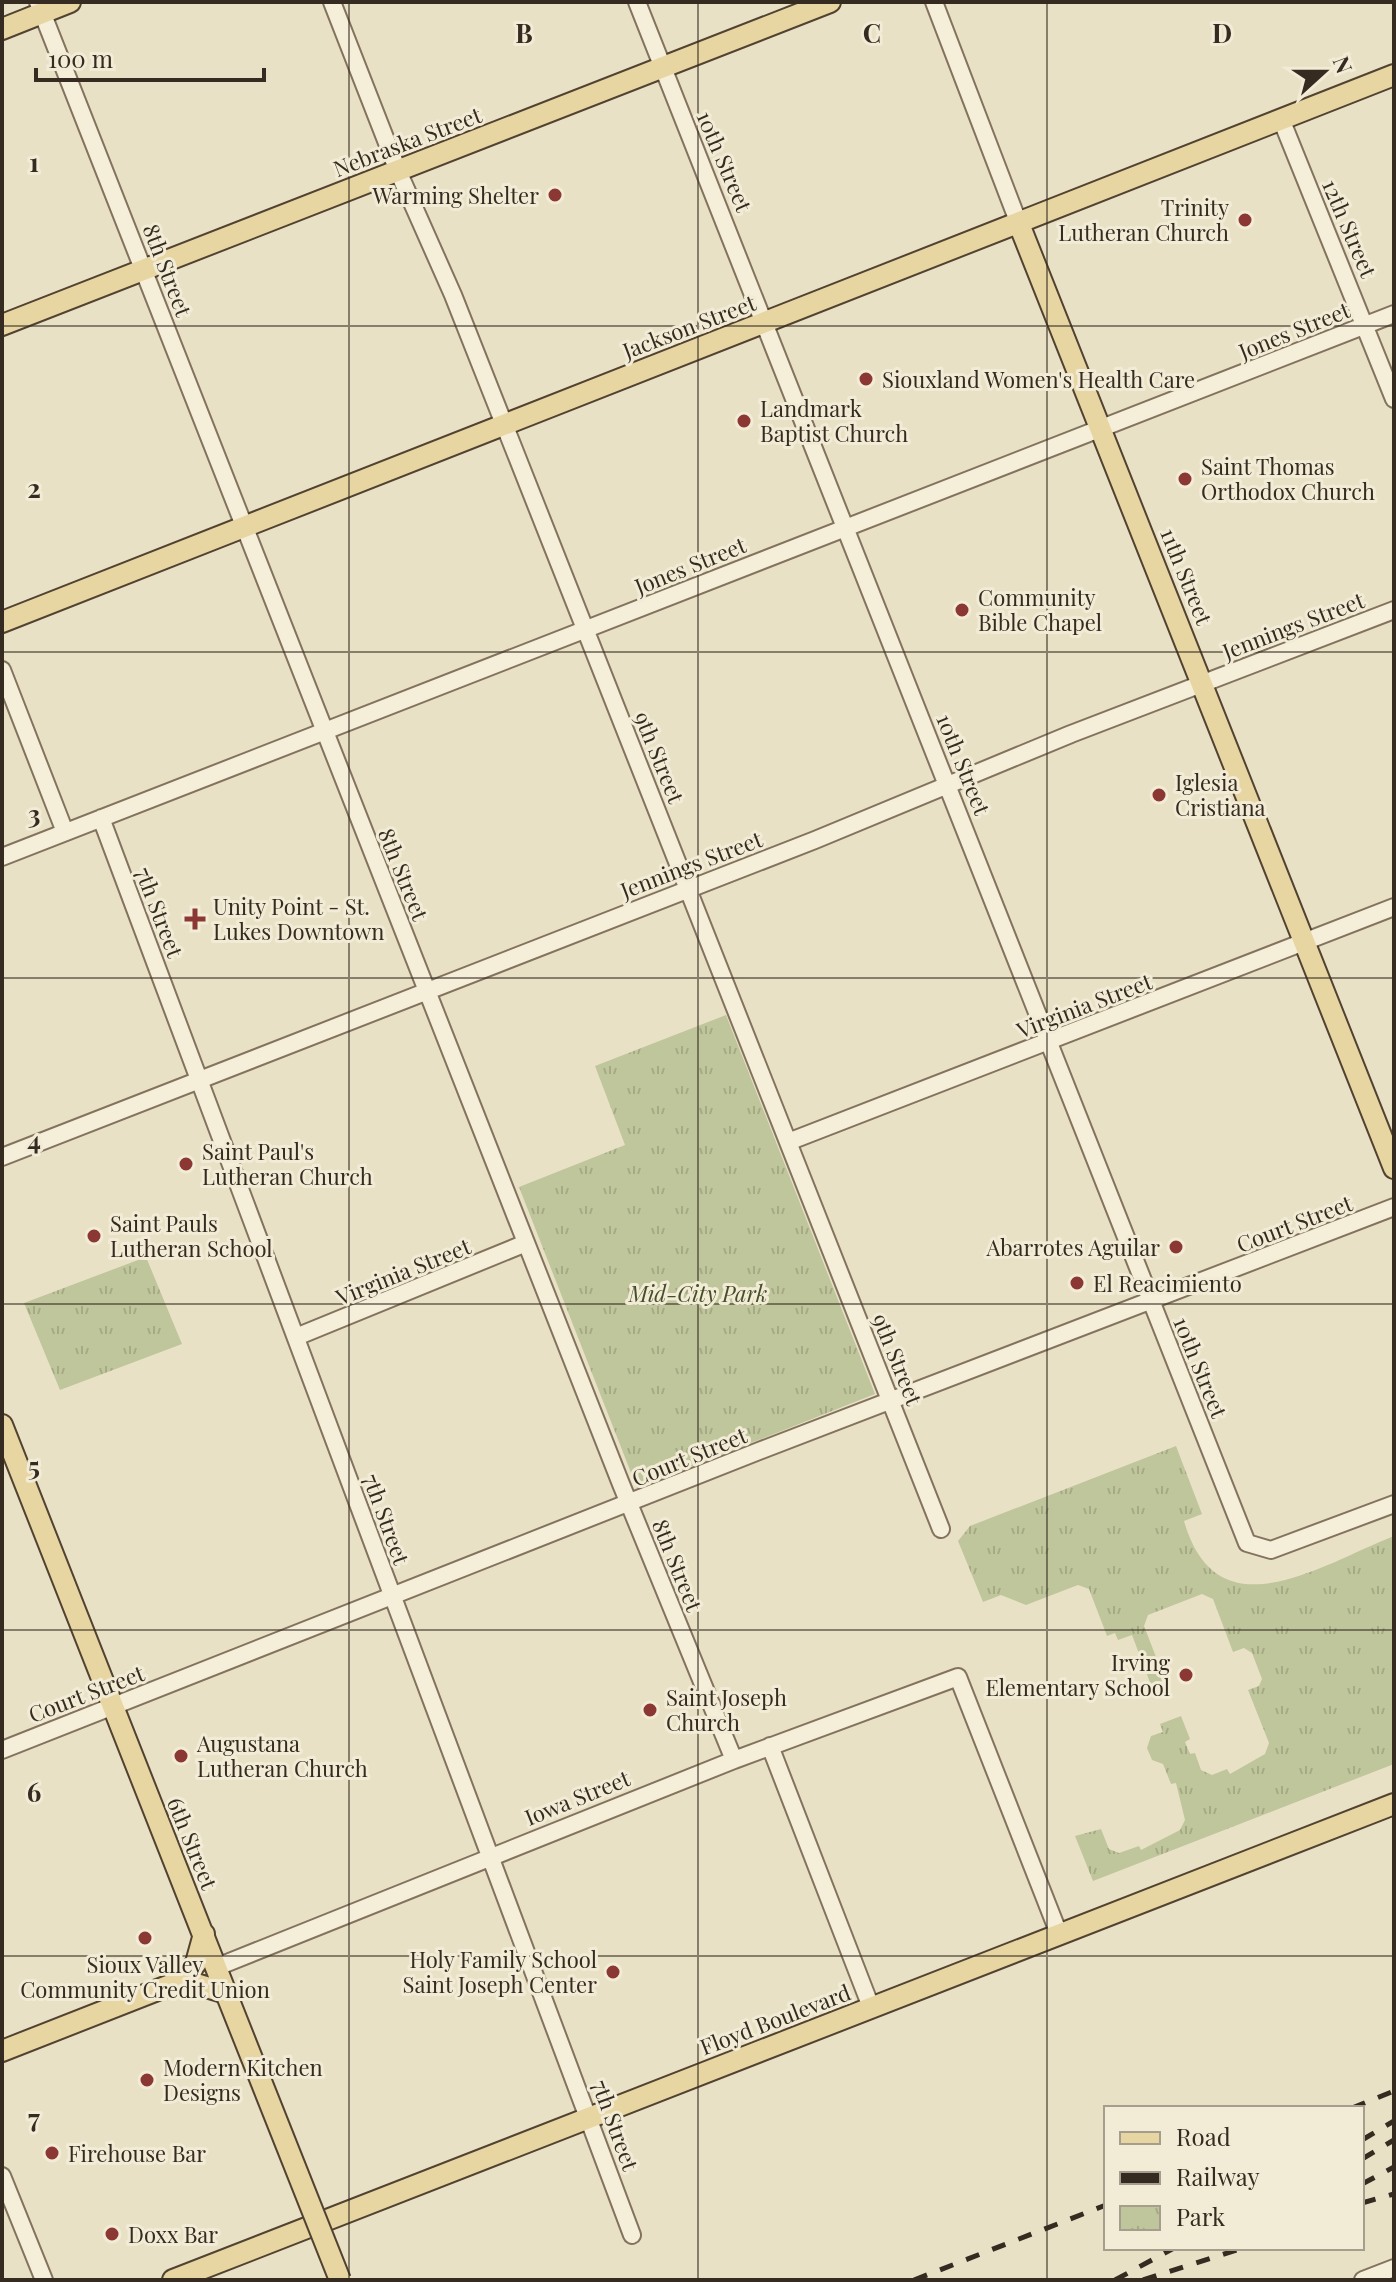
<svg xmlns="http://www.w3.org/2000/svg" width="1396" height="2282" font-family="'Playfair Display',serif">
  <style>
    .park { fill: url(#park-tufts) }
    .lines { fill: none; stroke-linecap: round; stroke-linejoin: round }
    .minor-casing { stroke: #83735e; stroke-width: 20 }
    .major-casing { stroke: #514231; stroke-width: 24 }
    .minor { stroke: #f5eed9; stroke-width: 16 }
    .major { stroke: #e8d6a2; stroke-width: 20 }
    .rail { stroke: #352b20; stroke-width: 5; stroke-dasharray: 14 14; stroke-linecap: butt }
    .major-bridge-casing { stroke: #514231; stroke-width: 24; stroke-linecap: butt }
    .major-bridge { stroke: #e8d6a2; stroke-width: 20 }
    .grid { fill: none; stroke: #352b20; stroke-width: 2; stroke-opacity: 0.55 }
    .poi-dot { fill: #8b3834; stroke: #f2ebd5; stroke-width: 3 }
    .labels { text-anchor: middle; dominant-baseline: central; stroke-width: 6; stroke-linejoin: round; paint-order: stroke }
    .street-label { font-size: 22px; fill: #352b20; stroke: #f2ebd5 }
    .poi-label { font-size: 22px; fill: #352b20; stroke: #f2ebd5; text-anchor: start }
    .park-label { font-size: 22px; font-style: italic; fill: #434f29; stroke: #f2ebd5 }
    .grid-label { font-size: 26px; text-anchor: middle; font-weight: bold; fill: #352b20; stroke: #f2ebd5; stroke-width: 6; stroke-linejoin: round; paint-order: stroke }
  </style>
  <defs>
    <pattern id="park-tufts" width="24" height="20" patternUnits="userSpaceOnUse" patternTransform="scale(2)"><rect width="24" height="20" fill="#bfc69b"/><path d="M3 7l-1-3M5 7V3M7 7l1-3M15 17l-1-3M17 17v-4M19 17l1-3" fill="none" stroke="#a5aa85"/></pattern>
  </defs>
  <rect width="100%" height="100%" fill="#e9e1c6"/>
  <path class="park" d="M726 1015 875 1394 637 1488 519 1187 625 1145 595 1066Z
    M146 1257 182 1344 60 1390 24 1303Z
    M1176 1446 1202 1514 1184 1521C1217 1636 1320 1565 1394 1536V1764L1093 1881 1075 1836 1101 1829 1109 1849 1119 1853 1139 1846 1141 1850 1180 1830 1185 1820 1176 1783 1171 1784 1163 1764 1152 1760 1147 1748 1151 1736 1163 1732 1160 1724 1181 1716 1190 1739 1185 1742 1190 1754 1195 1753 1201 1770 1212 1775 1227 1769 1230 1774 1265 1754 1269 1743 1248 1690 1259 1686 1262 1679 1252 1653 1244 1648 1233 1652 1213 1599 1202 1594 1148 1615 1144 1626 1165 1680 1151 1685 1132 1635 1118 1640 1115 1633 1107 1636 1089 1589 1078 1585 1026 1605 1001 1595 983 1602 958 1541 970 1526Z"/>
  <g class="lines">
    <g class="minor-casing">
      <path id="minor" d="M38 2 621 1484 734 1760
        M332 2 398 171 453 295 941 1529
        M637 2 1247 1543 1271 1550 1394 1504
        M934 2 1019 224
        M1281 119 1394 399
        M2 670 65 832
        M101 818 632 2235
        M2 857 1394 314
        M788 1142 1394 907
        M2 1157 815 840 1071 734 1394 610
        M296 1337 526 1243
        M770 1746 871 2007
        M2 1750 759 1451 1394 1207
        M217 1967 734 1760 958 1677 1059 1934
        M2 2176 44 2280
        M1363 2280 1394 2268"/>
    </g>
    <g class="major-casing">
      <path id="major" d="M2 29 70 2
        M1019 224 1394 1168
        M2 325 830 2
        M2 622 1394 75
        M2 1425 226 1993
        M183 1980 226 1993
        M2 2051 183 1980 196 1963 204 1934
        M173 2280 1394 1804"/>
    </g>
    <use href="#minor" class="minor"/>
    <use href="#major" class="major"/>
    <path class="rail" d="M1352 2108 1394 2091
      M1362 2140 1394 2121
      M1362 2159 1394 2140
      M1362 2184 1394 2167
      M1362 2203 1394 2194
      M914 2280 1106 2205
      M1115 2280 1174 2248
      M1143 2280 1243 2248"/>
    <g class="major-bridge-casing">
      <path id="major-bridge" d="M226 1993 340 2280"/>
    </g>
    <use href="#major-bridge" class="major-bridge"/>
  </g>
  <path class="grid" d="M349 2V2280M698 2V2280M1047 2V2280M2 326H1394M2 652H1394M2 978H1394M2 1304H1394M2 1630H1394M2 1956H1394"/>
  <g class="poi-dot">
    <circle cx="555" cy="195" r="8"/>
    <circle cx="1245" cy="220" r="8"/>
    <circle cx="866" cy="379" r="8"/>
    <circle cx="744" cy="421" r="8"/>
    <circle cx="1185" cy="479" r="8"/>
    <circle cx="962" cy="610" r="8"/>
    <circle cx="1159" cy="795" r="8"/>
    <path d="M191 907h8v8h8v8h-8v8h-8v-8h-8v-8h8z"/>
    <circle cx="186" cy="1164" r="8"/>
    <circle cx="94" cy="1236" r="8"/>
    <circle cx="1176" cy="1247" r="8"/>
    <circle cx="1077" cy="1283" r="8"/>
    <circle cx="1186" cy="1675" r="8"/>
    <circle cx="650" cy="1710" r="8"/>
    <circle cx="181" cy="1756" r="8"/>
    <circle cx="145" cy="1938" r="8"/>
    <circle cx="613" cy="1972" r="8"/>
    <circle cx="147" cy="2080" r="8"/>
    <circle cx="52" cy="2153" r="8"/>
    <circle cx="112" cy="2234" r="8"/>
  </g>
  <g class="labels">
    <g class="street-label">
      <text transform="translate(407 141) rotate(-21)">Nebraska Street</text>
      <text transform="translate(725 161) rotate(67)">10th Street</text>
      <text transform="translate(1350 228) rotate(67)">12th Street</text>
      <text transform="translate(168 270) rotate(69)">8th Street</text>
      <text transform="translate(689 326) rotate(-21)">Jackson Street</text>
      <text transform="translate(1294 330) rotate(-22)">Jones Street</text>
      <text transform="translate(690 565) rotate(-22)">Jones Street</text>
      <text transform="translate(1187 576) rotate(68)">11th Street</text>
      <text transform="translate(1293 625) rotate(-21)">Jennings Street</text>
      <text transform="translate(660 757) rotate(68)">9th Street</text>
      <text transform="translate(964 764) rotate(68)">10th Street</text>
      <text transform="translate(691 864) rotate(-21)">Jennings Street</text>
      <text transform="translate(404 874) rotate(68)">8th Street</text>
      <text transform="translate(160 912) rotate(69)">7th Street</text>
      <text transform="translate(1084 1005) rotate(-21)">Virginia Street</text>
      <text transform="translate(1294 1223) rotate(-21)">Court Street</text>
      <text transform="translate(403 1271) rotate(-22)">Virginia Street</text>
      <text transform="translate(898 1359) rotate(68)">9th Street</text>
      <text transform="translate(1201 1367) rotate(68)">10th Street</text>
      <text transform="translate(689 1456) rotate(-22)">Court Street</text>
      <text transform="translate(387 1519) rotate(70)">7th Street</text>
      <text transform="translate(678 1565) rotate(68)">8th Street</text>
      <text transform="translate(86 1693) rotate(-21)">Court Street</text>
      <text transform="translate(577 1797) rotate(-22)">Iowa Street</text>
      <text transform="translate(193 1843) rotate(68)">6th Street</text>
      <text transform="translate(775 2019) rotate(-21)">Floyd Boulevard</text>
      <text transform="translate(616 2125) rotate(70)">7th Street</text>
    </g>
    <g class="poi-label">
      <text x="539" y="195" text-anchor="end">Warming Shelter</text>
      <text x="1229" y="207" text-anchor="end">Trinity<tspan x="1229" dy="25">Lutheran Church</tspan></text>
      <text x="882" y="379">Siouxland Women's Health Care</text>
      <text x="760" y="408">Landmark<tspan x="760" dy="25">Baptist Church</tspan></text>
      <text x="1201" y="466">Saint Thomas<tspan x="1201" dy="25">Orthodox Church</tspan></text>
      <text x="978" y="597">Community<tspan x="978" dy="25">Bible Chapel</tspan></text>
      <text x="1175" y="782">Iglesia<tspan x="1175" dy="25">Cristiana</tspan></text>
      <text x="213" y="906">Unity Point - St.<tspan x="213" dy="25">Lukes Downtown</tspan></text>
      <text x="202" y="1151">Saint Paul's<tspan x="202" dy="25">Lutheran Church</tspan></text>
      <text x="110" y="1223">Saint Pauls<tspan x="110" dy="25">Lutheran School</tspan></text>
      <text x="1160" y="1247" text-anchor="end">Abarrotes Aguilar</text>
      <text x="1093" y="1283">El Reacimiento</text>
      <text x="1170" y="1662" text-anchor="end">Irving<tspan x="1170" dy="25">Elementary School</tspan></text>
      <text x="666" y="1697">Saint Joseph<tspan x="666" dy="25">Church</tspan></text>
      <text x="197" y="1743">Augustana<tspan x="197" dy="25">Lutheran Church</tspan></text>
      <text x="597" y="1959" text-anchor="end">Holy Family School<tspan x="597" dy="25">Saint Joseph Center</tspan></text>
      <text x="145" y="1964" text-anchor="middle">Sioux Valley<tspan x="145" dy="25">Community Credit Union</tspan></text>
      <text x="163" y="2067">Modern Kitchen<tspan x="163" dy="25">Designs</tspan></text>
      <text x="68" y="2153">Firehouse Bar</text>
      <text x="128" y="2234">Doxx Bar</text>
    </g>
    <g class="park-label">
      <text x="698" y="1293">Mid-City Park</text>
    </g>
  </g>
  <g class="grid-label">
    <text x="524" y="43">B</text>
    <text x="872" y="43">C</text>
    <text x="1222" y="43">D</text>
    <text x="34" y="172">1</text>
    <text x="34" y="498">2</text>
    <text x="34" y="824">3</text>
    <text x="34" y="1150">4</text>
    <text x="34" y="1476">5</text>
    <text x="34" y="1802">6</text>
    <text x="34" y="2128">7</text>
  </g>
  <rect width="1396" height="2282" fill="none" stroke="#352b20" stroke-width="8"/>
  <rect x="1104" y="2106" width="260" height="144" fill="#f2ebd5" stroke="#a69e8d" stroke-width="2"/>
  <rect x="1120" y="2132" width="40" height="12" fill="#e8d6a2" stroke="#a69e8d" stroke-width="2"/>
  <text x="1176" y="2146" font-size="24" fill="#352b20">Road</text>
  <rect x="1120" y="2172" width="40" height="12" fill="#352b20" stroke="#a69e8d" stroke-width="2"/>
  <text x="1176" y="2186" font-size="24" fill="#352b20">Railway</text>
  <rect x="1120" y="2206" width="40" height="24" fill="url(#park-tufts)" stroke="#a69e8d" stroke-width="2"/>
  <text x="1176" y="2226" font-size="24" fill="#352b20">Park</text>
  <g transform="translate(1324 72) rotate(69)" stroke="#f2ebd5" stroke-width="6" paint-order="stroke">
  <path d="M0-6L14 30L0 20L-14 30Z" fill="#352b20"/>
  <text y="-12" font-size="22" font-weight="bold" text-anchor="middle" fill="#352b20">N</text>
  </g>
  <path d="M36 68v12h228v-12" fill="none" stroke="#352b20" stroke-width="4"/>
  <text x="48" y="68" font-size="24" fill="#352b20" stroke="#f2ebd5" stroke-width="6" paint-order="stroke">100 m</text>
</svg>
